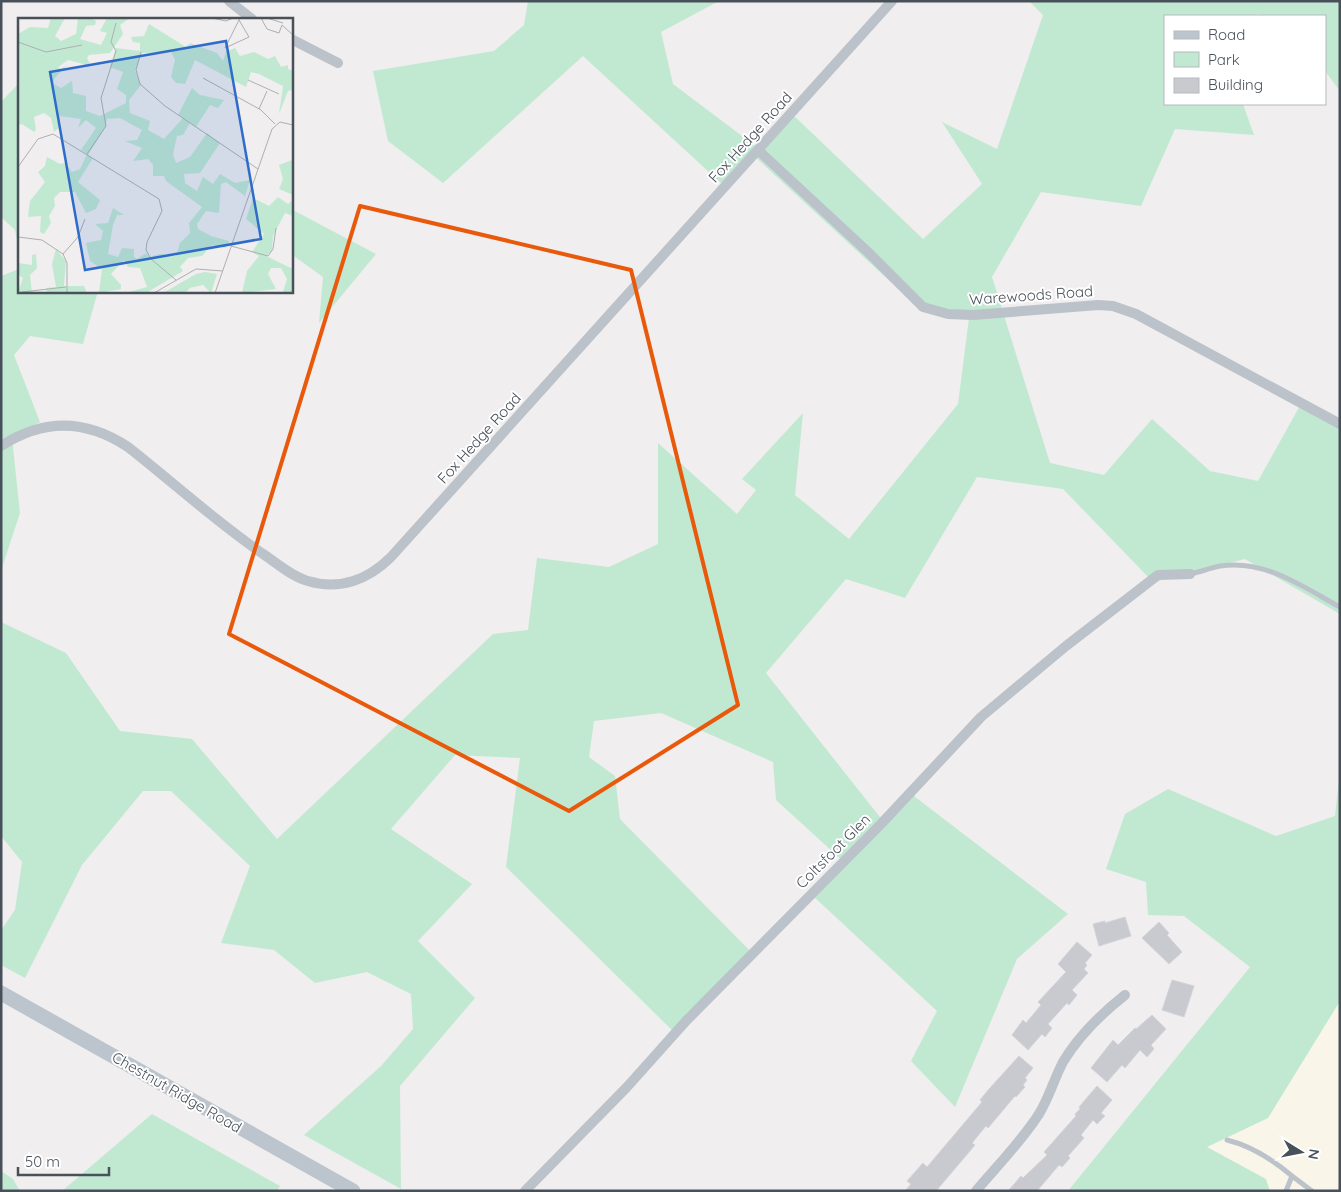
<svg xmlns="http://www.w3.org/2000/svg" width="1341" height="1192" font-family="Quicksand,sans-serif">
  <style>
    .commercial { fill: #f9f5e9 }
    .green { fill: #c1e9d2 }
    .building { fill: #c9cad0; stroke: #d3d4d9 }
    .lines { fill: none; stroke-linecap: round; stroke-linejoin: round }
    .service { stroke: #bbc2c9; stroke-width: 5 }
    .minor { stroke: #bbc2c9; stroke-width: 10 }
    .secondary { stroke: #bcc4cd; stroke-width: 15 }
    .marked { fill: none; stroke: #e8590c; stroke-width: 4; stroke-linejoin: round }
    .labels { text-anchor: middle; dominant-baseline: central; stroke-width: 4; stroke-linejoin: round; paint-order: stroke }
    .street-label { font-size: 15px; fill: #485059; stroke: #fff }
    .inset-road { fill: none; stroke: #adafb2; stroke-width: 1 }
    .view { fill: #2f6cc9; fill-opacity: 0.15; stroke: #2f6cc9; stroke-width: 2.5 }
    .inset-edge { fill: none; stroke: #485059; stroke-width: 2.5 }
  </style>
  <rect width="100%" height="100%" fill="#f0eeee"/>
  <path class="commercial" d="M1340 1001V1191H1096L1118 1189 1268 1118Z"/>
  <path class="green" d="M528 1H719L661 32 673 84 758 148 790 112 923 239 982 184 942 122 997 149 1043 15 1029 1H1340V91L1325 71V16H1269L1257 14 1254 16H1165V104H1243L1254 135 1175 129 1141 206 1041 192 992 277 1050 463 1104 475 1152 419 1210 471 1258 481 1302 402 1340 422V614L1245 559 1153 582 1063 489 977 477 905 598 846 579 766 673 883 821 910 793 1068 914 1017 959 955 1107 911 1061 937 1011 813 896 844 862 776 800 773 762 661 713 594 721 589 757 615 776 620 819 756 957 676 1034 506 867 520 758 455 755 391 829 472 884 418 941 475 998 400 1086 401 1189 304 1135 381 1066 413 1029 411 994 367 972 315 983 274 950 221 943 250 866 171 791H143L82 865 25 978 1 965V930L15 910 22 862 1 836V622L66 653 120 731 192 739 277 839 493 634 528 630 537 558 609 567 658 544V443L737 514 756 490 742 479 803 413 795 495 849 539 958 404 969 318 908 298 752 154 723 185 583 56 443 183 388 141 373 71 494 51 524 25Z
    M19 83V251L15 230 1 217V102Z
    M291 209 376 254 319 323 323 277 291 254Z
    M19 269V291H98L83 344 30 336 14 355 40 422 12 438 20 513 1 571V276Z
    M1340 771V1001L1268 1118 1207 1147 1266 1179 1270 1191H1068L1250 967 1184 916 1148 915 1146 882 1106 869 1125 814 1168 789 1276 836 1335 816Z
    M152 1114 280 1186 277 1191H62Z
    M1 1171 13 1179 20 1191H1Z"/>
  <path class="building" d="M1125 917 1131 936 1099 946 1093 924 1105 921V923Z
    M1159 922 1169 933 1167 935 1182 952 1169 964 1142 938Z
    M1077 942 1092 955 1085 963 1087 965 1084 969 1088 973 1072 990 1077 995 1069 1005 1067 1003 1048 1024 1052 1028 1045 1037 1042 1034 1028 1050 1012 1035 1023 1020 1026 1023 1041 1005 1038 1002 1066 972 1058 964Z
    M1172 980 1194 986 1184 1017 1162 1010Z
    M1152 1015 1166 1029 1151 1045 1154 1049 1147 1057 1140 1050 1125 1068 1122 1065 1107 1082 1091 1068 1113 1040 1118 1045 1135 1028 1136 1029Z
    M1019 1056 1033 1068 1025 1078 1027 1080 1023 1085 1025 1087 1016 1097 1015 1096 988 1128 986 1126 972 1143 975 1145 936 1191H905L911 1184 907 1181 923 1163 927 1167 982 1102 980 1100 989 1089Z
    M1097 1086 1112 1100 1101 1113 1105 1116 1097 1124 1093 1120 1081 1135 1084 1138 1068 1156 1070 1158 1062 1167 1059 1165 1037 1191H1008L1021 1176 1023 1178 1047 1155 1044 1152 1076 1116 1075 1114 1080 1109 1079 1107Z"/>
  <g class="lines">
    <path class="service" d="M1190 574C1200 572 1210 568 1220 566 1265 559 1303 587 1340 607
      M1227 1140C1252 1146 1273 1160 1292 1176
      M1286 1191 1292 1176 1312 1191"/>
    <path class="minor" d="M229 1 252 19
      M291 39 338 63
      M758 150 870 254 923 307 948 314 973 315 1098 305 1113 306 1136 314 1340 424
      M1 446C44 418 86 419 128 447 174 483 217 523 266 556 279 565 293 577 308 581 340 591 369 579 391 557L892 1
      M525 1191 627 1087 686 1021 881 824 981 717 1066 646 1158 575 1190 574
      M976 1191C997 1166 1021 1142 1039 1114 1049 1098 1054 1079 1063 1062 1079 1035 1101 1014 1125 995"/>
    <path class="secondary" d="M1 993 353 1191"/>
  </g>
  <path class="marked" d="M360 206 631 270 738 705 569 811 229 634Z"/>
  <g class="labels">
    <g class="street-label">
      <text transform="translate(750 137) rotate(-48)">Fox Hedge Road</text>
      <text transform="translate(1031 295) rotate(-4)">Warewoods Road</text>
      <text transform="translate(479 438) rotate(-48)">Fox Hedge Road</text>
      <text transform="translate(833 851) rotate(-45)">Coltsfoot Glen</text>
      <text transform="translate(177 1092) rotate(30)">Chestnut Ridge Road</text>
    </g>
  </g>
  <g transform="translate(18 18)">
    <rect width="275" height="275" fill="#f0eeee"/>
    <path d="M33 0H47L37 18 43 23 58 16 60 0H73L78 3 77 7 68 8 62 21 83 27 89 15 82 13 89 0H112L102 7 105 16 92 35 71 37 69 40 73 48 50 42 40 49 43 51 49 47 36 61V66L43 70 54 63 55 75 68 78V93L82 98 108 85V77L99 71 105 54 92 49 98 30 122 33V25L115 24 113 19 126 18 131 6 168 29 172 25 199 35 205 43 208 34 217 30 222 38 236 34 250 41 257 38 263 49 270 47V51L275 53V72L270 73 261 96 265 68 241 56 233 54 228 69 177 42 167 66 158 65 153 59 157 42 153 34 124 35 117 53 123 67 111 82 112 95 132 103 130 112 146 121 165 100 160 97 174 70 182 77 206 82 200 90 192 87 178 109 172 105 165 117 159 118 155 136 158 145 172 139 189 115 202 125 182 155 166 156 167 165 179 173 185 159 195 166 202 156 217 165 232 162 227 178 208 164 203 166 201 195 188 193 179 206 180 211 193 218 211 223 208 230 194 227 184 238 170 240 162 249 165 253 128 275H107L129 269 122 250 110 249 106 242 93 256 103 267V271L81 275 84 251 72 243 68 225 83 222 85 213 77 206 90 205 95 190 106 197H99L95 207 90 236 100 239 104 230 116 231V239L119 241 128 235 131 239 142 236 158 238 162 225 172 215 171 205 184 189 148 163 146 158H135V147L130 141 115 143 124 130 107 123 119 122 124 112 102 100 89 101 87 110 70 137 75 140 60 164 82 182 78 191 68 195 57 174H42L36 180 37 188 31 198 33 205 26 216 22 214 23 198 10 199 12 183 27 164 20 154 27 148 29 139 42 146 47 145 54 154 62 151 69 136 63 132 78 110 68 102 60 110 63 101 42 98 41 110 36 114 33 100 26 95 16 99 18 112 16 114 4 106 0 107V16L12 9 30 10ZM275 137V177L261 171 265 161 261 147 274 142ZM260 179 270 186 275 182V198L267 195 255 218 254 233 248 238 275 251V275L265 274 269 261 263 250H253L250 256 258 271 224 275 229 253 241 238 234 234 246 216 228 201 235 180 251 188ZM38 231 48 243 46 268H66L69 275H29L28 270 38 269 34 246ZM18 236 19 250 12 257 14 275H0L5 260 0 257V245L14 247V237ZM187 254 199 256 193 275 185 267 172 270 167 275H145L178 256Z" fill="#c1e9d2"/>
    <path class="inset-road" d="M194 0 208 3 215 0M243 0 249 11 261 15 264 7 275 17M249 0 265 5M221 2 231 19 207 30 222 0M0 24 28 34 64 27M123 34 118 52 122 66 147 88 240 151M185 60 243 92 257 106M230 62 261 76M241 91 249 73M69 136 88 108 83 80 98 33 93 24 98 5M0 149 20 121 35 116 141 181 144 193 129 224 128 232 133 241 158 262M0 219 24 222 45 236 49 245V275M213 228 250 238 255 231 258 210M45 236 60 219 67 201M4 274 48 269M136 275 178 251 205 253M197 275 254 111 262 104 275 107"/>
    <path class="view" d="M208 23 243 221 67 252 32 54Z"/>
    <rect width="275" height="275" class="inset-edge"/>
  </g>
  <rect width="1341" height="1192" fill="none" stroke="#485059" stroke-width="5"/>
  <rect x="1164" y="15" width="162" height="90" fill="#ffffff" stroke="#b6b9bd"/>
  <rect x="1174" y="31" width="25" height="8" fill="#bcc4cd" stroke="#b6b9bd"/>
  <text x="1208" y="40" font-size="15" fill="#485059">Road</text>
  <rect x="1174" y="52" width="25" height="15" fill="#c1e9d2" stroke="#b6b9bd"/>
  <text x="1208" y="65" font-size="15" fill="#485059">Park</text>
  <rect x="1174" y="78" width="25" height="15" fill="#c9cad0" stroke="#b6b9bd"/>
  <text x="1208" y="90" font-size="15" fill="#485059">Building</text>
  <g transform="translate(1301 1152) rotate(100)" stroke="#ffffff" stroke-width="4" paint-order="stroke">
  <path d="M0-4L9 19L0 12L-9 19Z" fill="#485059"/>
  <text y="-8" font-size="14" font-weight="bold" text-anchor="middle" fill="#485059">N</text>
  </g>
  <path d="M18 1167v8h91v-8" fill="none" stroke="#485059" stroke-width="2.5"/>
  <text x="25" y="1167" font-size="15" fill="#485059" stroke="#ffffff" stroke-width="4" paint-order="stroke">50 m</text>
</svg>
